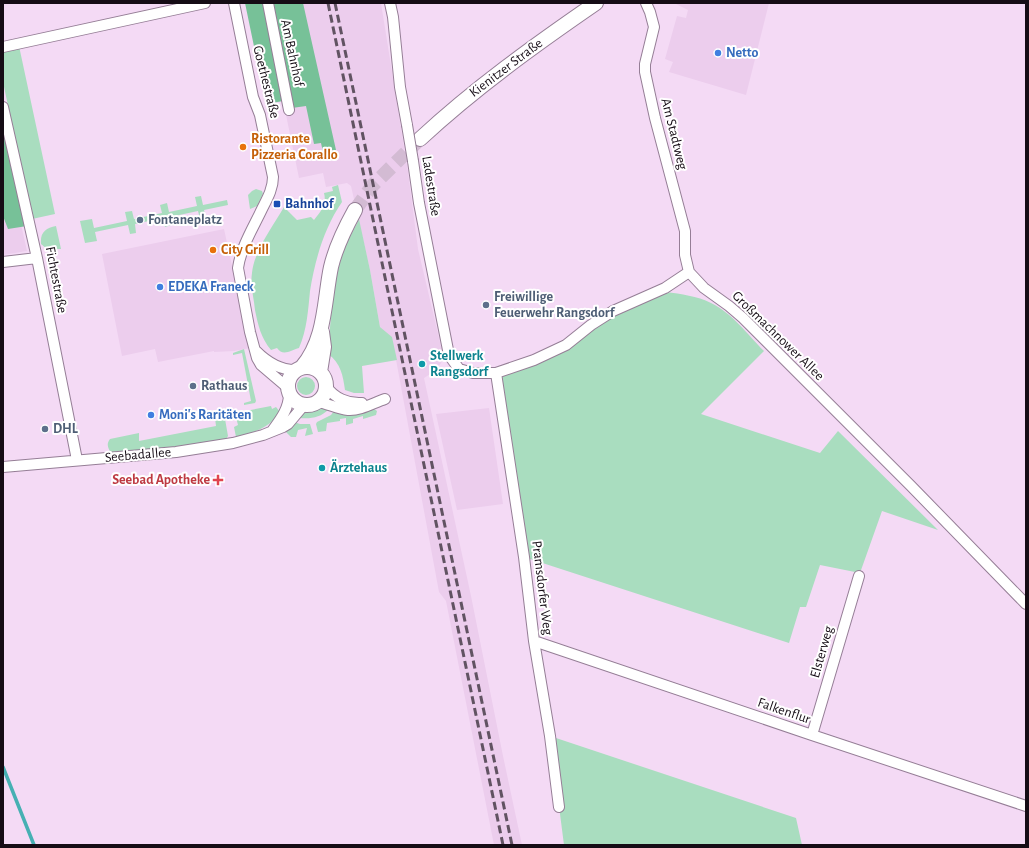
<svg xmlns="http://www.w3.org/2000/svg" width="1029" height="848" font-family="'Alegreya Sans',sans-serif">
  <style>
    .built { fill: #eccded }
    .green { fill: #a9ddbf }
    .forest { fill: #77c198 }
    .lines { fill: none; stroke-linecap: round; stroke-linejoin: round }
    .stream { stroke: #46b0b3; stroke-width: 3.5 }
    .secondary-tunnel { stroke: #d3bbd3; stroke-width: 14; stroke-dasharray: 14 7; stroke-linecap: butt }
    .street-casing { stroke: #957e96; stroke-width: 12 }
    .secondary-casing { stroke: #957e96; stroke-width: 16 }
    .street { stroke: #fff; stroke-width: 10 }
    .secondary { stroke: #fff; stroke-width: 14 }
    .rail { stroke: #615362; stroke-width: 3; stroke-dasharray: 8 4; stroke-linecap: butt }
    .street-bridge-casing { stroke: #957e96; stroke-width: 12; stroke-linecap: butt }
    .street-bridge { stroke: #fff; stroke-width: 10 }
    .shop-dot { fill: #3f7fe0; stroke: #fff; stroke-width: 1.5 }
    .food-dot { fill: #e8710a; stroke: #fff; stroke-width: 1.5 }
    .transit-dot { fill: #1a4fb4; stroke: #fff; stroke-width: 1.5 }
    .service-dot { fill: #5c6f8a; stroke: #fff; stroke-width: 1.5 }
    .culture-dot { fill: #0f9aa8; stroke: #fff; stroke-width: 1.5 }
    .health-dot { fill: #e0444e; stroke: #fff; stroke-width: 1.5 }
    .labels { text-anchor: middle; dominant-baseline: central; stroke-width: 4; stroke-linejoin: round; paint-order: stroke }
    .street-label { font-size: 14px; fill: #150c15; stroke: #fff }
    .shop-label { font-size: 14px; font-weight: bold; fill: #366cbe; stroke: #fff; text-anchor: start }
    .food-label { font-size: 14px; font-weight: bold; fill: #c56008; stroke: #fff; text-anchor: start }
    .transit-label { font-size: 14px; font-weight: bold; fill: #164399; stroke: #fff; text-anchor: start }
    .service-label { font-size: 14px; font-weight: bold; fill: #4e5e75; stroke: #fff; text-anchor: start }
    .culture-label { font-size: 14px; font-weight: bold; fill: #0d838f; stroke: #fff; text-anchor: start }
    .health-label { font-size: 14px; font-weight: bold; fill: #be3a42; stroke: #fff; text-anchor: end }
  </style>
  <rect width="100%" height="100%" fill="#f4daf5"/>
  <path class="built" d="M269 3H381L408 172 418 249 444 359 435 371 424 378 471 596 503 756 522 845H494L446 601 439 592 392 338 380 327 370 270 351 186 347 183 326 187 323 173 299 178 285 110Z
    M674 3H769L746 95 669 72 673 62 665 59 677 16 686 18 688 10Z
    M3 144 27 251 3 255Z
    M224 229 250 348 234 351 214 352V351L158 362 155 349 122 356 102 254Z
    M489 408 503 504 457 510 436 414Z"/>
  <path class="green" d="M19 46 55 214 32 219 3 82V50Z
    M338 185 342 202C324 228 315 260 310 291 308 311 307 329 299 348 291 350 283 357 277 348L271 350C261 338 258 325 255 310 254 298 250 286 252 273 254 251 273 226 284 207L297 220 311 217 314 220C321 211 327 205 324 193L333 191 332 187Z
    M256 189 262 191 263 194 257 206 250 209 248 195 252 191Z
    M201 196 203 205 227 200 228 205 204 210 206 218 200 219 198 211 170 217 171 225 165 227 163 218 135 224 136 233 130 234 128 225 95 232 97 241 85 243 80 221 92 219 94 228 127 221 125 212 132 211 134 219 162 213 160 205 167 203 169 212 197 206 195 197Z
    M359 219 370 270 380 327 392 337 397 360 362 366 364 393H354L345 390C343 376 341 363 328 354 331 319 332 280 345 247 349 237 355 228 359 219Z
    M56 226 61 249H47L41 244C40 232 46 228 56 226Z
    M666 292C681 294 697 296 711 303 732 313 748 335 764 351L701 414 820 453 838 431 938 530 882 511 860 573 820 565 806 607H800L789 643 524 557 496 373 534 360 590 325Z
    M244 349 256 401 255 403 244 405V403L251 401 242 353 233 355V353Z
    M297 386a9 9 0 1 1 18 0a9 9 0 1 1-18 0Z
    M271 406 272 409 276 407 281 413C269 427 254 433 236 437L234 427 238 425 235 413Z
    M320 408 329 409C320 418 311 419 299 418L304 412Z
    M374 409 377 411 376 415 363 419V416L353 419V423L346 425V418L340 419V421L327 423 326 431 318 432 316 424 317 422 331 415 334 411Z
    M215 418H218V420L225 419 228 436 226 439 176 447 111 453C108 448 106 444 110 439L139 433V441L216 426Z
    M294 422 300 424H310L313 434 305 436 307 428 298 430 296 437H291L286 432Z
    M550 736 796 818 802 845H564Z"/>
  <path class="forest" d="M245 3H303L336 150 323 152 321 143 314 144 306 106 292 108 289 100 266 104Z
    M3 114 27 226 8 229 3 216Z"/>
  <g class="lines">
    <path class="stream" d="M3 767 34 845"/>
    <path class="secondary-tunnel" d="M355 210 373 185 420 139"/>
    <g class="street-casing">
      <path id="street" d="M234 3 253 97 260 115 273 177C273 189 267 199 262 209 253 228 241 247 238 268L250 332 257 358 261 365 288 388
        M268 3 289 110
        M390 3 393 17 400 87 407 125
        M646 3 650 12 654 27 645 64V72L655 118 685 231V255L689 272
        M3 47 205 3
        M3 107 37 258 77 460
        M413 161 419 203 449 355 459 369 473 373H496L534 360 566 345 591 325 613 311 665 288 689 272
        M3 262 37 258
        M689 272 704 288 729 306 743 318 911 486 1026 604
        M256 351C267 362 280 370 295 370
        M496 373 524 557 534 641 550 736 559 807
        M326 386C334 398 348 404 362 403
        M317 402C327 403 337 409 348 410 360 411 373 403 385 399
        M272 431C280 420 289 409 289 394
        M3 467 176 452 233 443 263 435 283 427 288 424 304 405
        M534 641 812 735 1026 806
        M812 735 859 576"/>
    </g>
    <g class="secondary-casing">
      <path id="secondary" d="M420 139C475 88 535 45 596 3
        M288 386a19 19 0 1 1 38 0a19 19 0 1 1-38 0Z
        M302 367C326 339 324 300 331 267 336 246 345 228 355 210
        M320 372 324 347 322 332"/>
    </g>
    <use href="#street" class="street"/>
    <use href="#secondary" class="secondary"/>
    <path class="rail" d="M328 3 503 845
      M335 3 512 845"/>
    <g class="street-bridge-casing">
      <path id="street-bridge" d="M407 125 413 161"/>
    </g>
    <use href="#street-bridge" class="street-bridge"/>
  </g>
  <g class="shop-dot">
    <circle cx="718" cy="53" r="4"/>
    <circle cx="160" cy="287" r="4"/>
    <circle cx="151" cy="415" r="4"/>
  </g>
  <g class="food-dot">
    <circle cx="243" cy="147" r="4"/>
    <circle cx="213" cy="250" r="4"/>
  </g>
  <rect class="transit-dot" x="273" y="200" width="8" height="8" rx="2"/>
  <g class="service-dot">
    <circle cx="140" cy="220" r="4"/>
    <circle cx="486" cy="305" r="4"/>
    <circle cx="193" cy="386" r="4"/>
    <circle cx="45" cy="429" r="4"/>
  </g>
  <g class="culture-dot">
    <circle cx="422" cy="364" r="4"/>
    <circle cx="322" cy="468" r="4"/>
  </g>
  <path class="health-dot" d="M216 474h4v4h4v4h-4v4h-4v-4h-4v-4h4z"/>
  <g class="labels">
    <g class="street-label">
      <text transform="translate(292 53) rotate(78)">Am Bahnhof</text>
      <text transform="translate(506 68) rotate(-37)">Kienitzer Straße</text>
      <text transform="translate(266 82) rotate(76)">Goethestraße</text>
      <text transform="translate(674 134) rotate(76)">Am Stadtweg</text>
      <text transform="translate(431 186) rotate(81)">Ladestraße</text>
      <text transform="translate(56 280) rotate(79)">Fichtestraße</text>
      <text transform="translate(778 336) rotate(44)">Großmachnower Allee</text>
      <text transform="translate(138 455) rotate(-5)">Seebadallee</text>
      <text transform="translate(542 588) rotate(83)">Pramsdorfer Weg</text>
      <text transform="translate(822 652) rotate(-74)">Elsterweg</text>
      <text transform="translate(784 711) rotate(19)">Falkenflur</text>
    </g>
    <g class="shop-label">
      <text x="726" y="53">Netto</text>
      <text x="168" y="287">EDEKA Franeck</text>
      <text x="159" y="415">Moni's Raritäten</text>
    </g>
    <g class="food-label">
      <text x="251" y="139">Ristorante<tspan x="251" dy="16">Pizzeria Corallo</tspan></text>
      <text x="221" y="250">City Grill</text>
    </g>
    <g class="transit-label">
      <text x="285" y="204">Bahnhof</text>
    </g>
    <g class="service-label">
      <text x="148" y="220">Fontaneplatz</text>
      <text x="494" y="297">Freiwillige<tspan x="494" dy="16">Feuerwehr Rangsdorf</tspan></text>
      <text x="201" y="386">Rathaus</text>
      <text x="53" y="429">DHL</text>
    </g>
    <g class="culture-label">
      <text x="430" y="356">Stellwerk<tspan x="430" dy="16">Rangsdorf</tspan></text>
      <text x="330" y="468">Ärztehaus</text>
    </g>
    <g class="health-label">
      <text x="210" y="480">Seebad Apotheke</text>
    </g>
  </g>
  <rect width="1029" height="848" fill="none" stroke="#150c15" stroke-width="8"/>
</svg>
